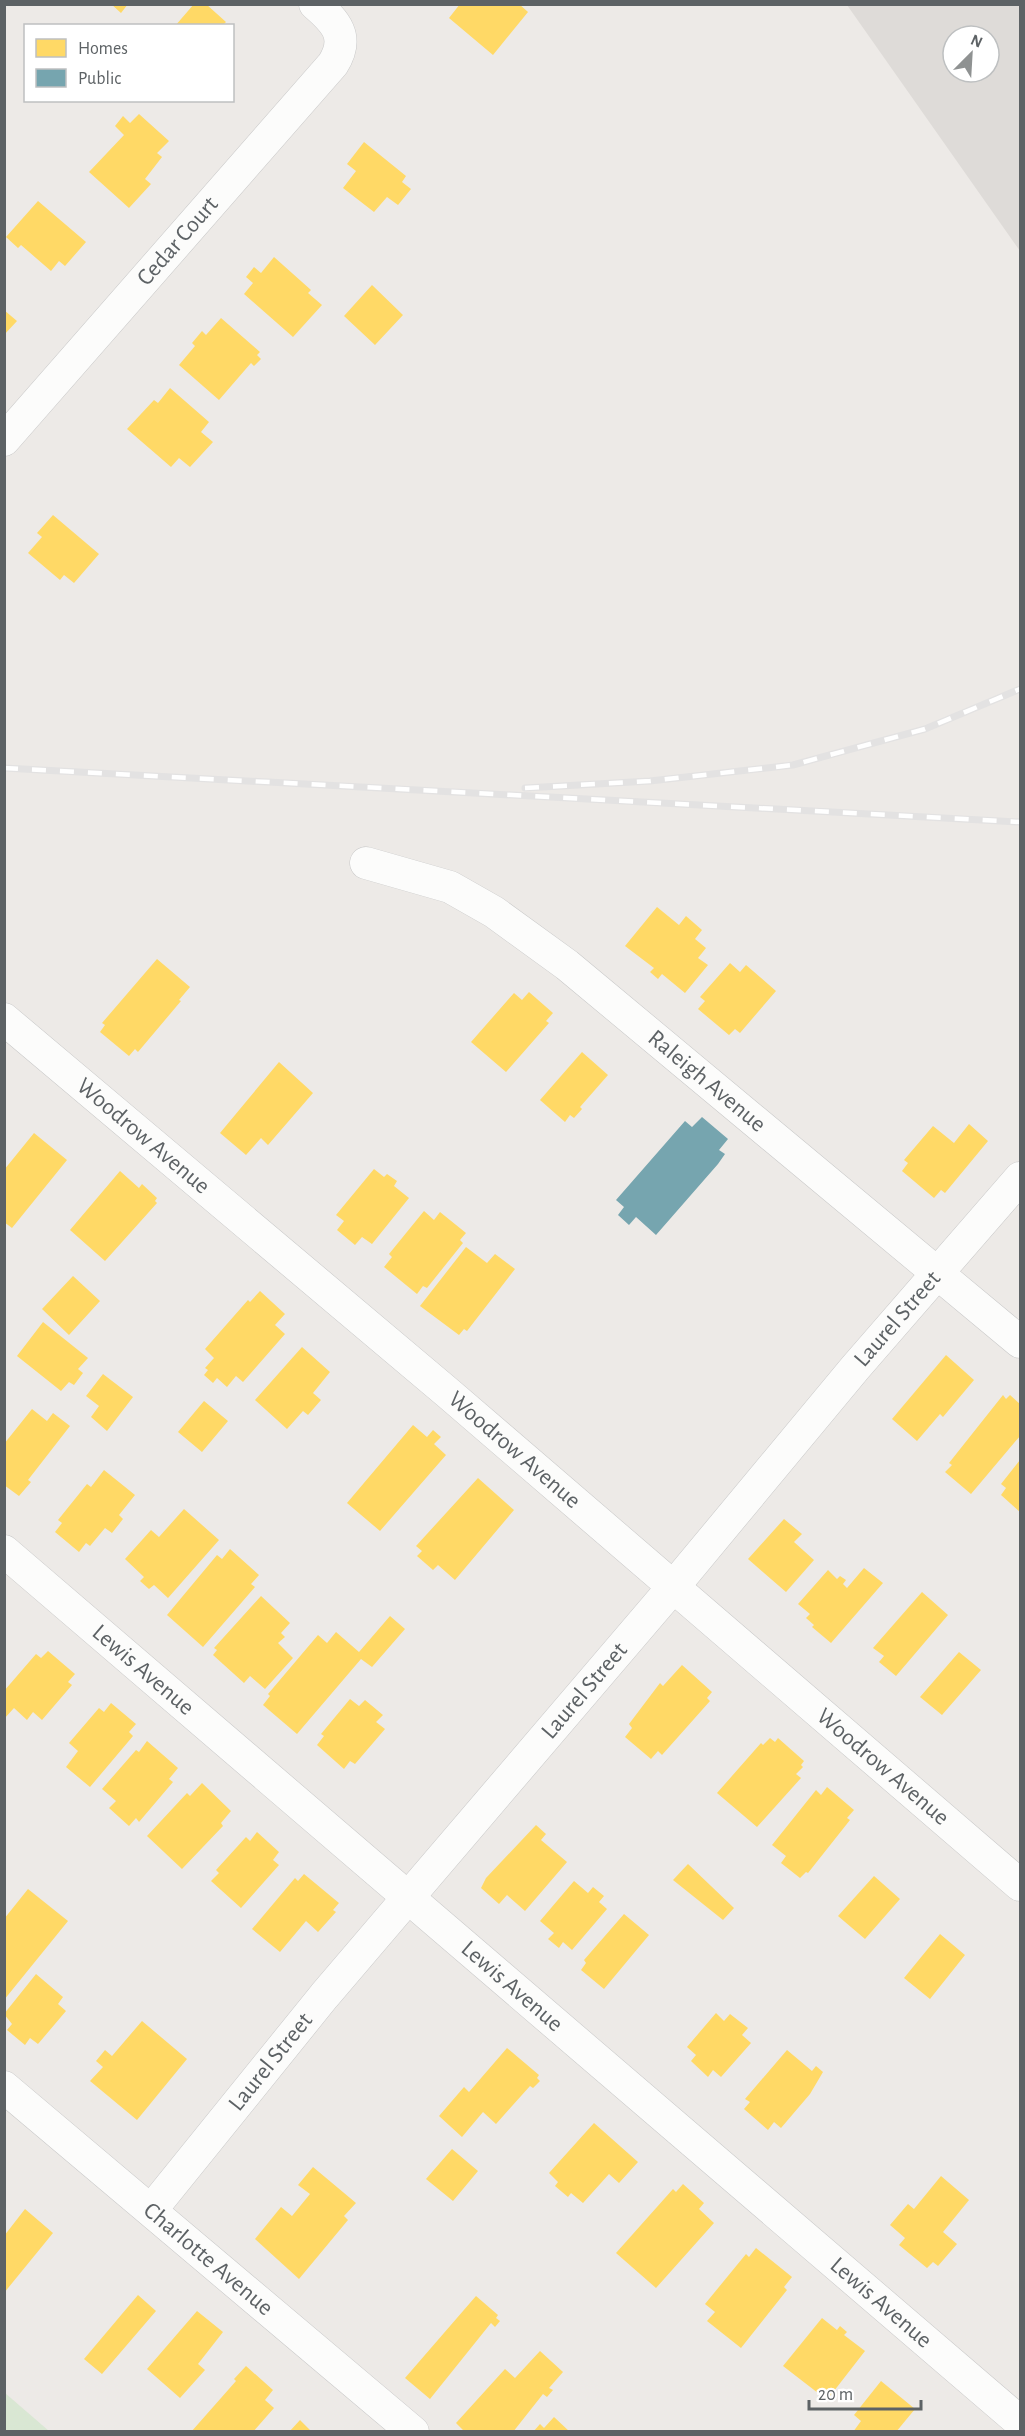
<svg xmlns="http://www.w3.org/2000/svg" width="1025" height="2436" font-family="'Alegreya Sans',sans-serif">
  <style>
    .industrial { fill: #dedbd8; fill-rule: evenodd }
    .green { fill: #d9e7d3 }
    .homes { fill: #ffd966 }
    .public { fill: #76a5af }
    .lines { fill: none; stroke-linecap: round; stroke-linejoin: round }
    .minor-casing { stroke: #c8c8c8; stroke-width: 33 }
    .minor { stroke: #fcfcfb; stroke-width: 32 }
    .rail-casing { stroke: #e3e2e2; stroke-width: 7 }
    .rail { stroke: #fff; stroke-width: 4.5; stroke-dasharray: 14; stroke-linecap: butt }
    .labels { text-anchor: middle; dominant-baseline: central; stroke-width: 6; stroke-linejoin: round; paint-order: stroke }
    .street-label { font-size: 24px; fill: #5d6265; stroke: #fff }
  </style>
  <rect width="100%" height="100%" fill="#edeae7"/>
  <path class="industrial" d="M847 5H1020V251ZM953 36H989V72H953Z"/>
  <path class="green" d="M5 2393 49 2431H5Z"/>
  <path class="homes" d="M111 4H128L121 13Z
    M194 4H206L226 22 222 26H175Z
    M460 4H519L528 12 493 55 449 18Z
    M139 114 169 141 157 153 162 157 145 179 151 184 129 208 89 172 124 135 115 126 123 116 130 123Z
    M364 142 406 176 402 182 411 189 398 205 387 197 374 212 343 188 356 171 347 164Z
    M38 201 86 242 65 266 59 261 51 271 21 245 18 248 6 237Z
    M274 257 311 290 308 293 322 305 293 337 244 294 253 283 246 277 254 267 261 273Z
    M372 285 403 315 375 345 344 316Z
    M4 310 17 321 4 335Z
    M221 318 260 352 257 355 261 359 254 366 251 363 219 400 179 365 195 346 192 343 202 331 206 335Z
    M170 388 209 422 201 432 213 442 190 467 179 458 171 467 127 429 154 400 158 403Z
    M53 515 99 554 74 583 64 575 60 580 28 553 42 537 37 533Z
    M657 907 679 925 686 916 702 930 695 939 706 948 698 958 708 965 685 993 662 974 658 979 650 972 654 968 625 946Z
    M157 959 190 987 179 1000 181 1001 138 1052 135 1049 129 1056 100 1032 105 1025 102 1023Z
    M730 963 740 972 746 965 776 991 740 1033 735 1029 729 1035 698 1009 705 1001 700 997Z
    M529 992 553 1013 546 1021 549 1023 506 1072 471 1042 514 993 522 1000Z
    M582 1052 608 1075 580 1107 582 1109 574 1118 570 1115 565 1122 540 1100Z
    M279 1062 313 1093 268 1145 261 1138 246 1155 220 1133Z
    M969 1124 988 1141 945 1193 941 1190 934 1198 902 1171 908 1163 904 1160 933 1126 954 1143Z
    M34 1133 67 1160 12 1228 4 1222V1170Z
    M374 1169 384 1177 387 1174 397 1181 394 1186 409 1198 372 1244 362 1237 355 1245 337 1230 344 1221 336 1215Z
    M120 1171 139 1188 142 1184 157 1198 155 1201 157 1203 105 1261 70 1230Z
    M424 1211 434 1220 440 1212 466 1233 460 1240 463 1243 427 1288 423 1286 417 1294 384 1267 392 1257 389 1254Z
    M466 1247 487 1263 495 1254 515 1269 467 1331 464 1329 459 1335 420 1306Z
    M73 1276 100 1301 69 1335 42 1309Z
    M260 1291 285 1314 275 1325 285 1334 243 1382 236 1376 227 1387 217 1378 213 1383 204 1375 208 1370 205 1368 214 1358 205 1349 248 1300 250 1302Z
    M43 1322 88 1358 78 1369 83 1373 74 1385 69 1382 61 1391 17 1356Z
    M302 1347 330 1372 313 1393 321 1400 308 1415 303 1411 287 1429 255 1400Z
    M946 1355 974 1380 943 1417 940 1414 917 1441 892 1419Z
    M103 1374 133 1397 107 1431 91 1417 99 1406 86 1396Z
    M1003 1395 1006 1399 1010 1395 1020 1404V1436L971 1494 945 1472 952 1465 949 1463Z
    M204 1401 228 1421 202 1452 178 1432Z
    M32 1409 47 1421 53 1413 70 1426 28 1480 31 1482 19 1496 4 1485V1444Z
    M413 1425 427 1437 433 1430 441 1437 434 1444 446 1455 380 1531 347 1503Z
    M1020 1460V1512L1001 1495 1006 1488 1001 1484Z
    M104 1470 135 1495 119 1515 123 1519 112 1533 105 1528 90 1546 86 1543 79 1552 55 1532 62 1523 58 1520 87 1484 91 1487Z
    M478 1478 514 1510 455 1580 438 1565 433 1570 417 1556 422 1551 416 1546Z
    M184 1509 219 1540 168 1598 154 1585 149 1589 140 1581 144 1577 125 1559 151 1530 159 1537Z
    M784 1519 802 1534 794 1542 814 1560 786 1592 748 1559Z
    M230 1549 259 1575 251 1584 255 1587 203 1647 167 1615 217 1555 222 1559Z
    M864 1568 883 1583 831 1643 812 1627 814 1625 806 1618 810 1614 798 1604 828 1570 837 1579 840 1576 846 1580 843 1584 847 1588Z
    M922 1592 948 1615 896 1676 879 1662 884 1656 873 1648Z
    M261 1596 290 1623 281 1633 285 1637 278 1643 293 1658 265 1689 250 1676 244 1683 213 1655 217 1650 214 1648Z
    M390 1616 405 1629 372 1667 361 1659 297 1734 263 1705 270 1696 268 1694 318 1635 327 1643 336 1632 359 1652Z
    M48 1651 75 1674 68 1682 72 1685 42 1720 33 1712 27 1720 14 1708 4 1719V1691L36 1654 41 1658Z
    M959 1652 981 1670 942 1715 920 1697Z
    M682 1665 712 1692 707 1698 710 1701 662 1755 658 1751 651 1759 625 1737 632 1728 629 1724 660 1683 663 1686Z
    M350 1699 359 1706 365 1700 383 1715 376 1722 385 1729 355 1764 350 1761 344 1769 317 1745 324 1736 321 1734Z
    M111 1703 136 1724 129 1732 133 1736 90 1787 66 1767 78 1751 69 1743 99 1708 104 1712Z
    M770 1738 775 1742 778 1738 804 1761 801 1765 803 1767 796 1774 801 1778 757 1827 717 1793 761 1743 763 1745Z
    M147 1741 178 1768 169 1779 173 1782 139 1822 136 1818 129 1826 109 1808 116 1801 102 1789 136 1750 139 1752Z
    M202 1783 231 1811 221 1823 223 1826 182 1869 147 1836 187 1793 190 1796Z
    M827 1787 854 1810 847 1818 850 1820 808 1873 806 1872 800 1878 781 1863 786 1856 772 1845 816 1790 821 1795Z
    M536 1825 546 1834 541 1840 567 1862 525 1911 507 1895 499 1904 481 1888 486 1878Z
    M257 1832 279 1852 273 1860 279 1865 241 1908 211 1881 219 1873 216 1870 246 1837 250 1841Z
    M688 1864 734 1908 723 1920 673 1880Z
    M304 1874 339 1903 333 1910 336 1912 318 1932 306 1921 280 1952 252 1929 295 1878 298 1881Z
    M874 1876 900 1899 865 1939 838 1916Z
    M574 1881 588 1893 593 1887 604 1896 599 1902 607 1909 572 1950 563 1942 559 1948 548 1939 554 1933 540 1921Z
    M28 1889 68 1921 4 2000V1919Z
    M624 1914 649 1935 604 1989 581 1970 586 1963 584 1960Z
    M940 1934 965 1955 930 1999 904 1978Z
    M36 1974 63 1997 58 2004 66 2011 38 2044 30 2038 25 2045 7 2030 12 2024 4 2014Z
    M716 2013 724 2021 730 2014 748 2028 742 2035 751 2043 721 2077 713 2070 708 2077 691 2061 696 2055 687 2047Z
    M142 2021 187 2059 137 2120 90 2081 103 2067 96 2061 105 2050 112 2056Z
    M507 2048 539 2075 537 2078 540 2081 533 2088 530 2086 496 2124 483 2112 462 2137 439 2116 464 2087 469 2092Z
    M787 2050 812 2071 816 2066 823 2072 810 2094 781 2128 774 2122 768 2130 744 2109 750 2102 745 2099Z
    M594 2123 638 2162 619 2183 609 2174 583 2203 571 2193 568 2197 555 2186 558 2182 549 2173Z
    M452 2149 478 2171 453 2201 426 2179Z
    M313 2167 356 2203 344 2216 348 2220 299 2279 255 2239 281 2207 292 2216 310 2194 298 2185Z
    M941 2176 969 2200 943 2232 957 2244 938 2266 933 2262 927 2268 899 2245 905 2238 890 2225 908 2204 914 2209Z
    M683 2184 704 2203 699 2209 714 2223 656 2288 616 2253 673 2189 676 2192Z
    M25 2209 53 2233 4 2293V2236Z
    M756 2248 792 2277 784 2287 787 2290 741 2348 707 2321 715 2312 705 2304 746 2254 749 2257Z
    M138 2295 156 2311 102 2374 84 2359Z
    M476 2296 498 2315 496 2318 500 2321 495 2327 491 2323 430 2399 405 2378Z
    M197 2311 223 2332 198 2364 205 2370 180 2398 147 2369Z
    M822 2318 837 2330 840 2326 847 2332 844 2335 865 2351 827 2400 783 2366Z
    M540 2351 563 2372 549 2388 553 2390 547 2397 543 2394 513 2432H465L456 2423 505 2369 515 2378Z
    M246 2366 273 2390 265 2400 274 2408 253 2432H191L236 2381 234 2379Z
    M881 2381 915 2409 896 2432H853L861 2421 854 2415Z
    M554 2417 570 2432H533L540 2424 544 2428Z
    M300 2420 312 2432H289Z"/>
  <path class="public" d="M702 1117 728 1139 719 1150 725 1154 718 1164 656 1235 636 1217 629 1225 618 1215 624 1207 616 1200 685 1121 692 1127Z"/>
  <g class="lines">
    <g class="minor-casing">
      <g id="minor">
        <path id="s1" d="M4 440 333 64C350 37 336 22 315 4"/>
        <path id="s2" d="M366 863 450 887 494 912 567 965 1020 1342"/>
        <path id="s3" d="M4 1019 448 1393 1020 1885"/>
        <path id="s4" d="M4 1551 1020 2422"/>
        <path id="s5" d="M4 2087 413 2432"/>
        <path id="s6" d="M152 2209 324 1996 674 1586 855 1368 1020 1178"/>
      </g>
    </g>
    <use href="#minor" class="minor"/>
    <g class="rail-casing">
      <path id="rail" d="M4 768 1020 822
        M525 788 650 781 793 765 925 729 1020 689"/>
    </g>
    <use href="#rail" class="rail"/>
  </g>
  <g class="labels">
    <g class="street-label">
      <text stroke="none"><textPath href="#s1" startOffset="264">Cedar Court</textPath></text>
      <text stroke="none"><textPath href="#s2" startOffset="410">Raleigh Avenue</textPath></text>
      <text stroke="none"><textPath href="#s3" startOffset="182">Woodrow Avenue</textPath></text>
      <text stroke="none"><textPath href="#s6" startOffset="1161">Laurel Street</textPath></text>
      <text stroke="none"><textPath href="#s3" startOffset="668">Woodrow Avenue</textPath></text>
      <text stroke="none"><textPath href="#s4" startOffset="183">Lewis Avenue</textPath></text>
      <text stroke="none"><textPath href="#s6" startOffset="675">Laurel Street</textPath></text>
      <text stroke="none"><textPath href="#s3" startOffset="1154">Woodrow Avenue</textPath></text>
      <text stroke="none"><textPath href="#s4" startOffset="669">Lewis Avenue</textPath></text>
      <text stroke="none"><textPath href="#s6" startOffset="189">Laurel Street</textPath></text>
      <text stroke="none"><textPath href="#s5" startOffset="267">Charlotte Avenue</textPath></text>
      <text stroke="none"><textPath href="#s4" startOffset="1155">Lewis Avenue</textPath></text>
    </g>
  </g>
  <rect width="1025" height="2436" fill="none" stroke="#5d6265" stroke-width="12"/>
  <rect x="24" y="24" width="210" height="78" fill="#ffffff" stroke="#bec0c1" stroke-width="1.5"/>
  <rect x="36" y="39" width="30" height="18" fill="#ffd966" stroke="#bec0c1" stroke-width="1.5"/>
  <text x="78" y="54" font-size="18" fill="#5d6265">Homes</text>
  <rect x="36" y="69" width="30" height="18" fill="#76a5af" stroke="#bec0c1" stroke-width="1.5"/>
  <text x="78" y="84" font-size="18" fill="#5d6265">Public</text>
  <g transform="translate(971 54) rotate(24)"><circle r="28" fill="#ffffff" stroke="#bec0c1" stroke-width="1.5"/>
  <path d="M0-4.5L10 22L0 15L-10 22Z" fill="#8f9292"/>
  <text y="-9" font-size="16" font-weight="bold" text-anchor="middle" fill="#5d6265">N</text>
  </g>
  <path d="M809 2400v9h112v-9" fill="none" stroke="#5d6265" stroke-width="3"/>
  <text x="818" y="2400" font-size="18" fill="#5d6265" stroke="#ffffff" stroke-width="4.5" paint-order="stroke">20 m</text>
</svg>
